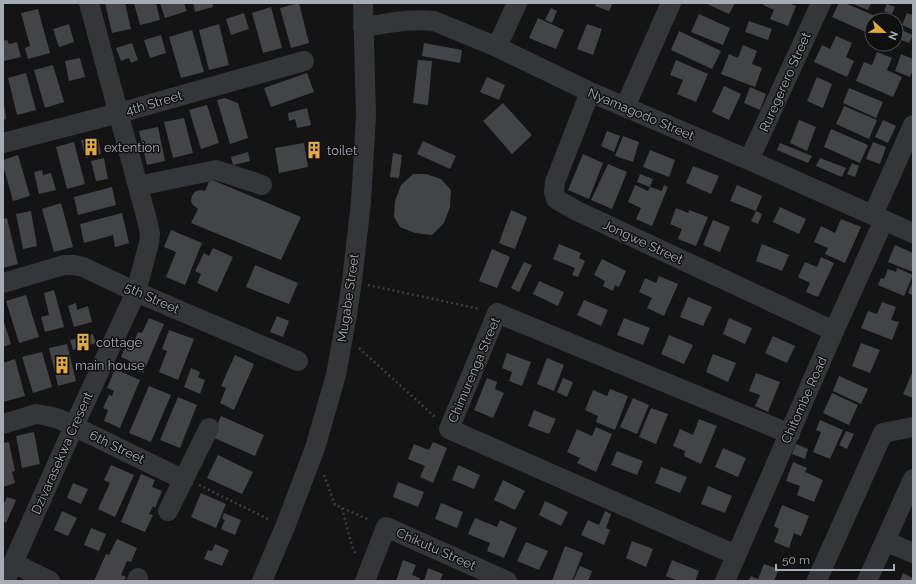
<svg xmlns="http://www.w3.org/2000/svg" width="916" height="584" font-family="Raleway,sans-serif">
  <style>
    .building { fill: #434448 }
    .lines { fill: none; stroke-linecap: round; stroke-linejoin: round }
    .path { stroke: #3b3d41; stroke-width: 2.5; stroke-dasharray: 2 3; stroke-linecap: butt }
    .minor { stroke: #35363a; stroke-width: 20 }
    .labels { text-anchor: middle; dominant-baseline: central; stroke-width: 3; stroke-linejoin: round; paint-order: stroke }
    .street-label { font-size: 13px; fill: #a7abb4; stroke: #0f0f10 }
    .poi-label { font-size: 13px; fill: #a7abb4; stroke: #0f0f10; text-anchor: start }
  </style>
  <rect width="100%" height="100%" fill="#141415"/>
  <path class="building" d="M105 3H125L131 29 112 33Z
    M134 3H156L160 20 140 25Z
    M160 3H184L187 11 165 18Z
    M193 3H212L213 7 195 12Z
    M299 3 309 43 291 48 280 8Z
    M596 3H613L609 11 595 6Z
    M705 3H735L729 14Z
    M764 3H788L796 6 788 26 770 19 774 10 763 5Z
    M839 3H845L875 16 874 20H872V23L868 33 832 17Z
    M851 3H871L868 10Z
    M887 4 895 7 892 14 884 11Z
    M271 7 282 48 263 53 252 13Z
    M551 8 557 11 552 23 545 20Z
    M38 9 50 53 28 59 25 48 30 46 21 13Z
    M244 13 249 29 231 35 226 19Z
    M907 13 913 15V30L902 25Z
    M699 14 730 28 723 45 691 32Z
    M538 18 564 30 556 49 529 38Z
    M749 21 772 29 768 40 745 32Z
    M69 24 74 42 59 47 53 29Z
    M219 24 229 65 209 70 199 30Z
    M587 24 602 29 593 55 577 49Z
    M899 29 913 35 909 43 896 38Z
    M192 30 204 72 181 78 169 37Z
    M679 31 721 51 712 69 671 50Z
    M161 35 166 53 150 58 144 40Z
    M836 36 852 43 846 57 854 61 847 77 814 62 822 45 830 49Z
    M7 40 9 44 17 42 21 57 4 61 3 57V41Z
    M132 43 138 60 131 63 129 58 121 61 116 48Z
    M424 43 462 50 460 63 422 56Z
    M743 45 757 51 752 64 762 68 755 87 721 74 729 54 738 58Z
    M877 52 892 58 887 70 902 77 893 97 856 81 864 62 872 65Z
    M901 54 913 59V70L910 77 895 71Z
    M80 58 85 77 69 81 65 61Z
    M418 60 432 61 428 105 413 103Z
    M676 60 708 74 696 102 677 94 683 80 670 75Z
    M53 65 64 102 45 108 34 70Z
    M26 73 36 110 17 115 8 78Z
    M307 73 314 92 271 107 264 88Z
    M487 77 505 85 499 100 480 92Z
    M817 77 832 84 823 108 807 101Z
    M724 86 741 94 729 120 712 112Z
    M750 87 766 94 760 110 744 103Z
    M849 88 883 102 876 118 843 103Z
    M225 98 238 103 248 138 230 144 217 100Z
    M503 103 532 135 512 154 483 121Z
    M3 104H4L6 119 3 120Z
    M207 105 219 143 201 149 189 110Z
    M844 106 877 120 869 139 836 124Z
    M307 108 311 125 297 128 295 119 289 121 288 113Z
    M184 118 193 153 173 158 164 122Z
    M799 120 816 127 807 151 790 143Z
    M883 120 896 126 888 143 875 137Z
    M158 127 165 161 147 165 139 131Z
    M831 129 868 145 860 163 824 147Z
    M607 131 620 136 614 152 601 146Z
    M623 136 639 142 633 162 615 156Z
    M98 137 101 154 85 158 81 140Z
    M423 141 456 156 450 169 417 154Z
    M74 142 85 184 67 189 56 147Z
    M873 142 886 147 880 164 866 159Z
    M304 143 308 167 279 173 275 148Z
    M318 143 319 156H311L310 144Z
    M780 143 812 156 808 163 777 150Z
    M650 150 675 160 669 177 643 167Z
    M248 152 250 161 233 165 231 157Z
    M393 153 402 155 399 178 390 177Z
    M583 154 603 163 589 199 568 190Z
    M18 155 30 196 13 201 3 165V160Z
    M104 158 108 179 96 181 91 161Z
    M820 158 846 168 842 177 816 166Z
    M852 163 859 166 855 177 847 174Z
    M608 164 627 172 612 209 591 200Z
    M693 166 719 176 711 194 686 183Z
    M42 170 43 175 51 173 56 190 39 194 34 172Z
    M413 174H426L441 179 451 190 450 207 444 223 432 235 415 233 400 227 394 217 395 201 401 185Z
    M640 174 653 179 650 187 637 182Z
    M210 179 301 217 281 260 191 223 198 209 192 204 191 201 192 196 194 193 196 191 201 190 205 191Z
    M635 185 648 191 650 187 662 191 664 185 668 187 652 226 636 219 641 208 628 202Z
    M737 185 762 196 756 211 762 214 758 224 751 221 756 211 730 201Z
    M112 187 116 205 78 215 74 197Z
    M61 203 73 247 54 252 42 209Z
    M780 207 806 219 799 234 773 222Z
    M676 208 688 213 689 210 708 217 696 246 678 239 682 229 670 224Z
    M511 210 527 217 515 249 499 243Z
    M31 211 37 246 23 249 16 214Z
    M122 213 129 243 115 247 113 235 84 243 80 224Z
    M7 218 18 264 3 268V219Z
    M841 219 861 227 845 263 825 254 828 248 814 242 821 226 835 233Z
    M713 220 730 227 720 252 703 245Z
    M171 230 202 243 185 285 166 277 176 252 164 247Z
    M559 244 581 253 579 258 585 261 578 277 572 275 575 268 553 259Z
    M762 244 789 255 782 271 756 261Z
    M895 245 913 253V272L888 262Z
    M213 248 233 257 217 292 197 283 201 274 195 271 204 253 209 256Z
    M492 249 510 257 497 288 479 281Z
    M821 257 834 263 818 297 806 292 810 283 798 277 805 262 817 267Z
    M602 259 626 271 619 287 615 285 613 291 603 286 605 281 594 275Z
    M524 262 532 265 519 292 511 288Z
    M255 265 298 283 289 304 246 287Z
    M897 268 913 275 904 296 878 285 881 278 884 279 888 269 896 272Z
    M659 276 678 284 664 316 647 308 652 298 639 292 645 278 656 283Z
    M539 281 564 292 558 306 533 294Z
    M913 281V295L908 293Z
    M54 290 64 327 45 332 41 317 49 315 44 293Z
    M26 295 39 337 19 343 6 301Z
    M688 297 712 307 703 326 680 317Z
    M584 300 608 310 601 326 577 315Z
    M882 302 896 307 891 320 899 322 892 340 861 328 868 311 877 314Z
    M76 303 77 310 88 306 92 322 74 327 68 306Z
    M277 316 289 321 283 337 270 332Z
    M149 318 164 324 143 373 128 366 130 361 121 357 128 341 133 344 138 332 142 333Z
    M624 318 650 328 643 345 617 335Z
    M729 318 752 328 745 344 723 334Z
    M3 319 11 344 3 347Z
    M169 330 194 339 178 380 159 372 167 351 162 349Z
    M93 334 96 343 73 350 70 340Z
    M669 335 693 345 684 364 661 354Z
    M773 336 795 346 787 363 765 353Z
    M861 343 880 350 870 373 852 366Z
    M67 344 76 381 58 386 49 348Z
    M42 352 52 387 33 393 22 357Z
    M507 353 531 362 522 386 509 381 512 372 502 368Z
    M713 354 736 363 728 382 706 372Z
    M235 355 254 364 234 410 220 403 226 388 221 386Z
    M547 358 564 365 554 391 537 384Z
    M15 359 25 396 3 402V363Z
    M191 368 200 372 198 377 205 380 200 394 184 387Z
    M115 369 140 380 120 428 104 421 108 410 103 408 109 395 112 396 114 391 107 388Z
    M913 371V398L903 394Z
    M756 373 780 382 768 412 755 406 760 395 749 391Z
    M839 376 868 389 861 404 833 391Z
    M487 378 497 382 495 389 504 393 493 418 474 410Z
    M563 378 573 382 567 397 557 392Z
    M149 386 171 395 151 442 129 433Z
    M610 389 628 396 615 430 596 422 598 416 585 410 593 390 607 396Z
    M832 393 858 405 849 425 823 413Z
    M178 397 197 405 180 448 160 440Z
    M633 398 649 405 637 434 620 427Z
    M651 408 668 414 656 444 639 437Z
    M534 410 556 419 549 434 528 426Z
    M221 416 264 435 255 456 212 437Z
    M699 419 717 426 701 464 684 456 685 451 673 446 680 429 693 435Z
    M820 420 843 430 830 459 813 452 821 432 816 430Z
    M596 427 612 434 596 472 577 463 580 458 567 452 577 429 592 436Z
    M846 431 854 434 847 449 839 445Z
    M34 432 40 464 22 468 16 436Z
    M9 442 15 471 12 472 15 483 3 487V443Z
    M433 442 447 448 433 483 420 477 425 466 408 459 414 444 429 450Z
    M796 444 808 449 805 459 792 454Z
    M723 448 746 458 738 477 715 467Z
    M617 451 643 461 637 475 611 465Z
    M218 455 253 472 242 494 207 478Z
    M793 462 807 468 805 472 823 480 814 502 797 495 800 486 786 481Z
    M111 465 134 475 115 517 98 509 110 483 104 480Z
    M458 465 480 475 474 489 452 480Z
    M661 467 687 477 680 493 655 483Z
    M141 474 155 480 152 487 162 491 155 508 153 506 149 514 153 515 145 532 121 522Z
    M503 480 525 491 515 510 494 500Z
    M398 482 424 492 418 507 393 497Z
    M73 483 88 489 81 504 67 498Z
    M708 486 732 496 725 513 701 504Z
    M201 493 226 504 216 528 191 517Z
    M7 497 16 500 6 523 3 521V502H5Z
    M545 501 568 512 561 526 539 515Z
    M441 503 463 512 457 528 435 519Z
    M782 505 809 516 801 536 794 533 789 548 774 542 779 529 774 526Z
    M62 511 77 518 68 536 54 530Z
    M605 511 611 514 606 528 610 530 604 545 581 535 588 520 599 525Z
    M224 513 241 520 235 535 221 529 225 520 222 519Z
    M475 518 497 527 500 520 517 528 504 558 487 551 490 543 468 534Z
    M91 528 106 534 99 551 84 545Z
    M117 539 137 548 131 562 127 561 121 575 126 577 124 581H94L106 554 109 555Z
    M632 541 653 549 646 567 626 558Z
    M526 542 548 551 539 570 517 561Z
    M215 544 229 550 222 566 204 559 208 550 212 551Z
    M565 546 583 553 572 581H552Z
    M403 560 416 565 412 575 420 578 419 581H396Z
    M672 560 699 571 695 581H678L666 576Z
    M764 564 779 569 774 581H748L751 576 758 579Z
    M580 566 592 571 588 581H573Z
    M428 568 443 574 440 581H424Z
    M903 573 913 578V581H900Z"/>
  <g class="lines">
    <path class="path" d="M368 285 480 309
      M359 348 435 417
      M324 475 335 505 370 520
      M199 485 270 520
      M342 508 352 546 356 555"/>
    <path class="minor" d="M363 27C386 24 411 18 434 21L497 47 590 92 749 160 913 233
      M497 47 517 3
      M590 92 555 182 554 191 556 199 575 210 834 331
      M625 107 671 3
      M3 143 119 113 304 61
      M749 160 821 3
      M138 186 216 170 262 185
      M873 215 913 125
      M3 283 64 265H74L83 267 136 292 298 361
      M3 424 36 414 48 416 59 419 184 480
      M168 511 209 428
      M885 541 913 553
      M736 555 449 429 497 313 790 434
      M13 563 50 581
      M5 581 74 426 136 292 149 243 150 234 148 224 89 3
      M137 581 138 578
      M262 581 285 527 315 448 336 375 347 314 352 281 361 202 366 116 363 3
      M365 581 386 527 507 581
      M725 581 834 331 884 220
      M818 581 817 580 883 433 913 427
      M867 581 913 479"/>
  </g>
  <defs>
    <g id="building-bare" transform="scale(1.38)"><path d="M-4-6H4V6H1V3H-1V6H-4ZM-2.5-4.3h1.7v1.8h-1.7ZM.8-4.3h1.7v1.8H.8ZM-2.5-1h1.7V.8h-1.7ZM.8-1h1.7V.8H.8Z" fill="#e1a840" stroke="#0f0f10" stroke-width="2.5" paint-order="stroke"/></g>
  </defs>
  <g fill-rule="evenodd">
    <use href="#building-bare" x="91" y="147"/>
    <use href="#building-bare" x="314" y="150"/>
    <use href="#building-bare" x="83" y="342"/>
    <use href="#building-bare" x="62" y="365"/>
  </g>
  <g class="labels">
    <g class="street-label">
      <text transform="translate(785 82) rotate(-66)">Ruregerero Street</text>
      <text transform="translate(154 103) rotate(-16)">4th Street</text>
      <text transform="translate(641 114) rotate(23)">Nyamagodo Street</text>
      <text transform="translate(643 242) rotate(25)">Jongwe Street</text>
      <text transform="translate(152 298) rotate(24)">5th Street</text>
      <text transform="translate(348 298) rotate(-82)">Mugabe Street</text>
      <text transform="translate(474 370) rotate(-67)">Chimurenga Street</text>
      <text transform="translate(804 400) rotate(-66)">Chitombe Road</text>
      <text transform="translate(117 447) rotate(26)">6th Street</text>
      <text transform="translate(62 453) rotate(-66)">Dzivarasekwa Cresent</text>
      <text transform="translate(436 549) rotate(24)">Chikutu Street</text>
    </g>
    <g class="poi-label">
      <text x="104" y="147">extention</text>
      <text x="327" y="150">toilet</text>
      <text x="96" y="342">cottage</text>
      <text x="75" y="365">main house</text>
    </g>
  </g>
  <rect width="916" height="584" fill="none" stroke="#a7abb4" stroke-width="8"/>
  <g transform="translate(884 32) rotate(112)"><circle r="19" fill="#0f0f10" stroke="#4c4d52"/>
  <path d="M0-3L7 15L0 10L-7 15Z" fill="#e1a840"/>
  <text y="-6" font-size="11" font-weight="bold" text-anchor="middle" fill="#a7abb4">N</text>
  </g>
  <path d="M776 564v6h118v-6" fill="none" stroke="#a7abb4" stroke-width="2"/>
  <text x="782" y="564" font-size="12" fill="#a7abb4" stroke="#0f0f10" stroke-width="3" paint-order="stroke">50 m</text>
</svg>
